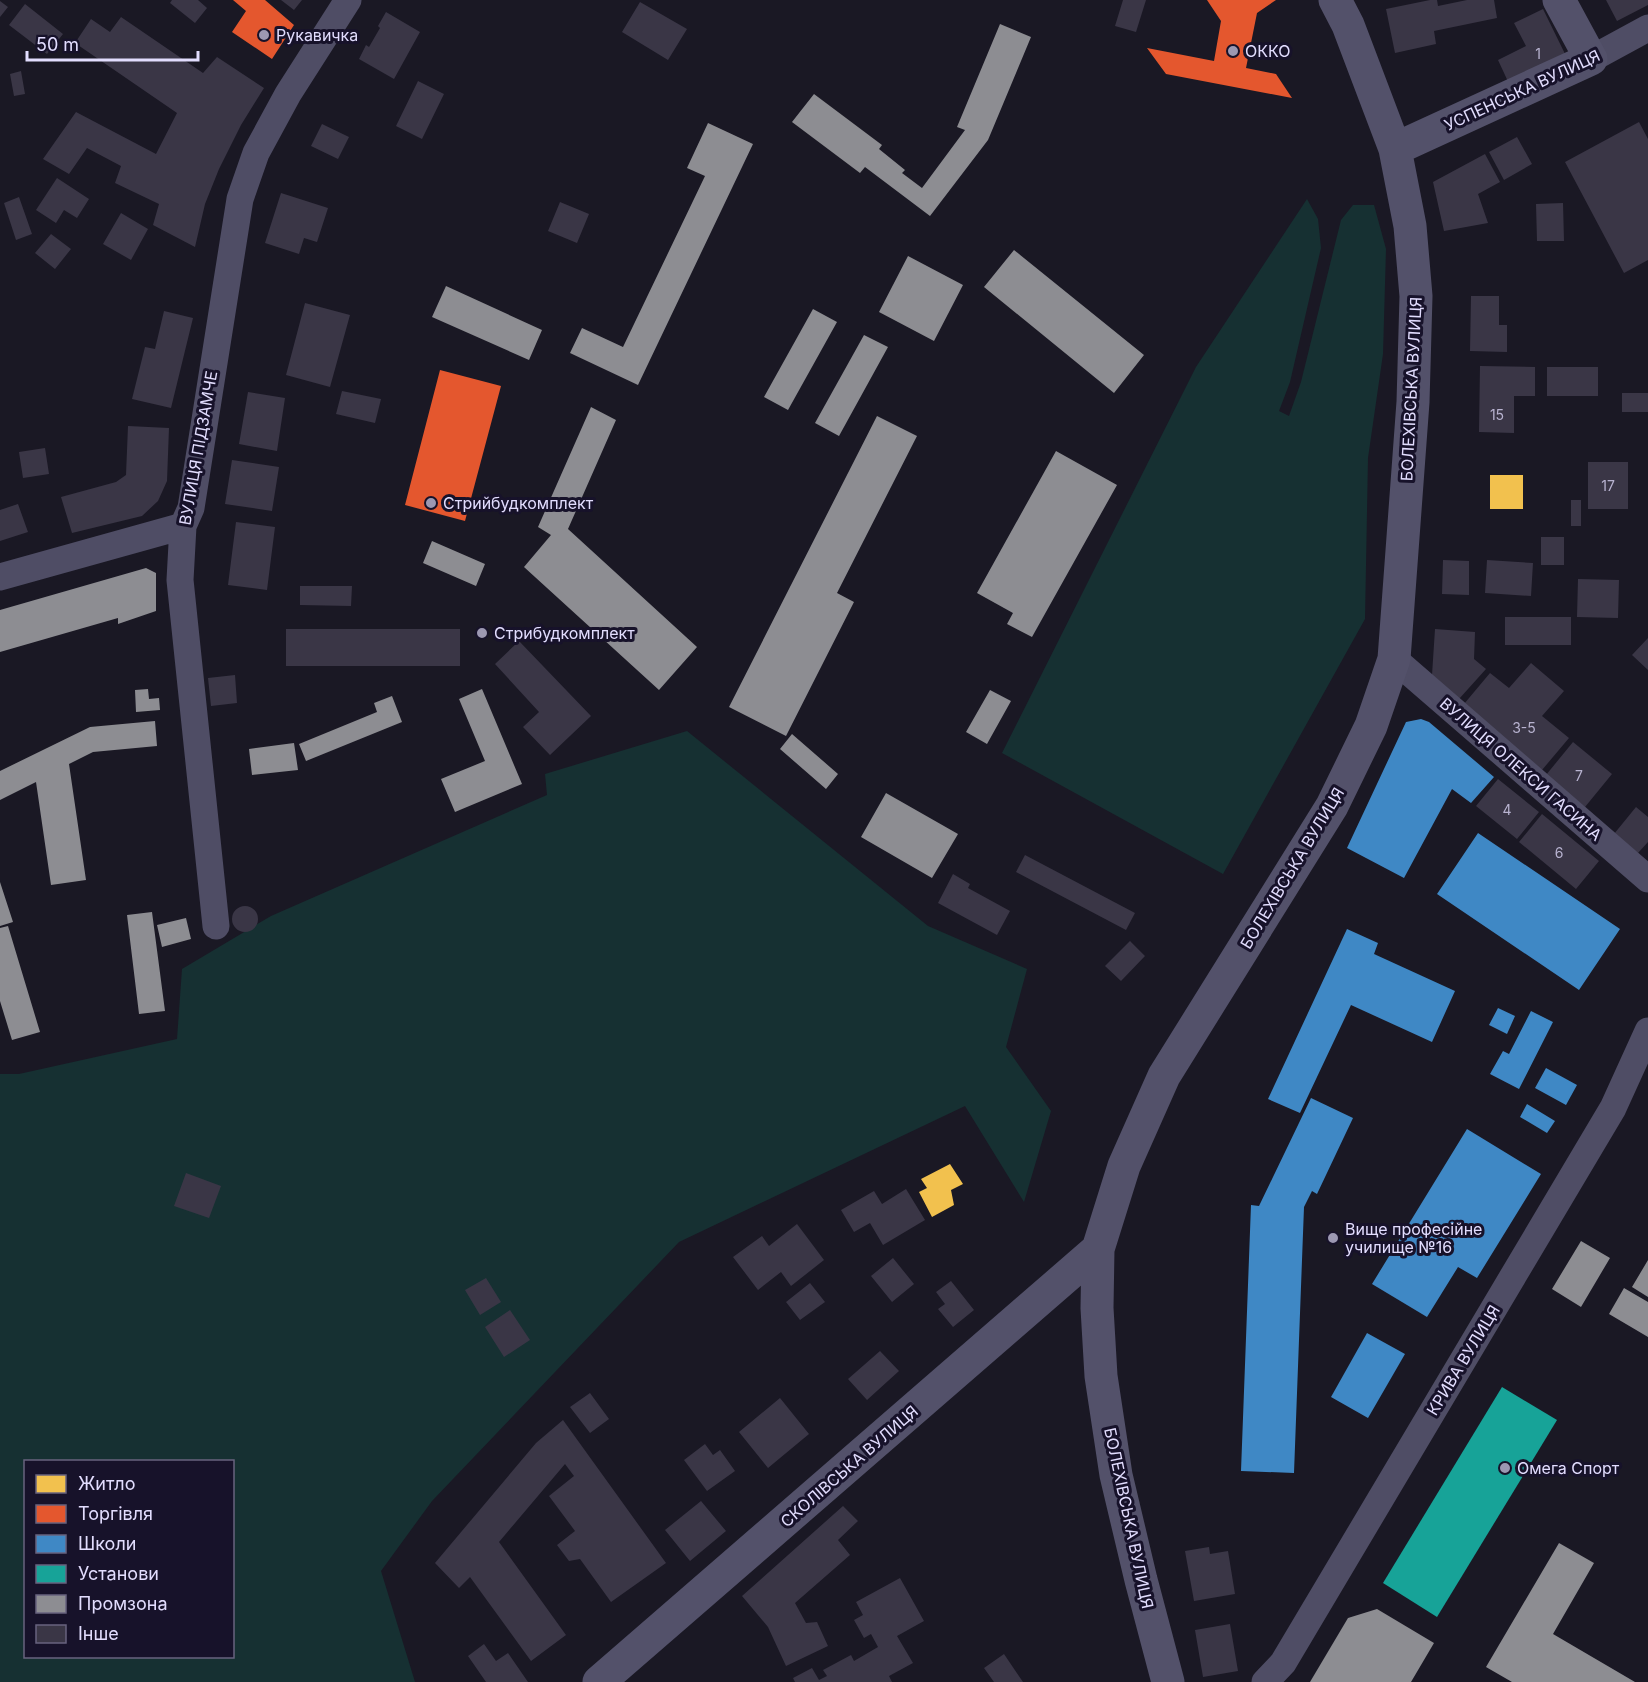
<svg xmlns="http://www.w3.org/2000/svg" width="1648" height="1682" font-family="Inter,sans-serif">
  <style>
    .green { fill: #163032; fill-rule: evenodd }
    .homes { fill: #f2c14e }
    .shops { fill: #e4572e }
    .schools { fill: #3f88c5 }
    .public { fill: #17a398 }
    .industry { fill: #8d8d92 }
    .building { fill: #3a3646 }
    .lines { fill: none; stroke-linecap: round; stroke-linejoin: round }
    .street { stroke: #4f4d65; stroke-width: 27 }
    .secondary { stroke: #53516a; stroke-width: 33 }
    .poi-dot { fill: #9c98b2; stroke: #17122a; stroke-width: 2 }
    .labels { text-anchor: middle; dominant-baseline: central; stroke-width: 6; stroke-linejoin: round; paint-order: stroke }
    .number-label { font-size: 14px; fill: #b8b3d0 }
    .poi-label { font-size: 16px; fill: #e2ddfe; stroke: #17122a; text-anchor: start }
    .street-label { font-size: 16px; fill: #e2ddfe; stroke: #17122a }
  </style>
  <rect width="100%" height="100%" fill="#1a1824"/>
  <path class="green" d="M1307 199 1318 219 1321 248 1290 382 1279 411 1289 416 1301 382 1341 220 1353 205H1374L1386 249 1383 354 1368 458 1365 619 1223 874 1002 753 1196 367Z
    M687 731 928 926 1027 969 1006 1047 1051 1111 1024 1202 965 1106 679 1242 432 1501 381 1571 415 1682H0V1074H19L177 1039 182 969 271 916 547 795 545 774ZM26 1462H232V1656H26Z"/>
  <path class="homes" d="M1490 475H1523V509H1490Z
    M950 1164 963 1184 951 1190 954 1205 932 1217 919 1192 927 1188 921 1179Z"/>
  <path class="shops" d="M233 0H265L294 25 272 59 232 32 246 11Z
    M1207 0H1276L1257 13 1246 68 1276 74 1292 98 1166 74 1147 48 1214 61 1221 21Z
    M440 370 501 386 465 521 405 505Z"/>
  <path class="schools" d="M1421 719 1429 722 1494 777 1471 803 1452 789 1404 878 1347 848 1406 722Z
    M1478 833 1620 929 1579 990 1437 894Z
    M1347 929 1378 943 1374 954 1455 991 1432 1042 1351 1005 1300 1113 1268 1099Z
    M1498 1008 1515 1016 1507 1034 1489 1025Z
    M1531 1011 1553 1022 1519 1089 1490 1074 1503 1051 1509 1054Z
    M1546 1068 1577 1085 1566 1105 1535 1088Z
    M1311 1098 1353 1118 1317 1194 1312 1191 1304 1207 1294 1473 1241 1471 1251 1205 1259 1206Z
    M1527 1104 1555 1121 1547 1133 1520 1117Z
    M1467 1129 1541 1174 1477 1278 1458 1267 1427 1317 1372 1284Z
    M1367 1333 1405 1354 1368 1418 1331 1397Z"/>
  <path class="public" d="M1502 1387 1557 1420 1437 1617 1383 1583Z"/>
  <path class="industry" d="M1000 24 1031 37 988 140 930 216 865 167 860 173 792 122 814 94 882 145 879 149 905 170 902 173 922 188 965 130 957 127Z
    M708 123 753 144 638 385 570 353 582 328 623 347 705 176 687 168Z
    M1014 250 1144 355 1114 393 984 287Z
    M908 256 963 285 934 341 879 312Z
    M446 286 542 330 529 360 432 317Z
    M813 309 837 322 788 410 764 397Z
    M864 335 888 347 839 436 815 423Z
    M591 407 616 420 568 529 697 647 659 690 524 567 551 535 538 527Z
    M877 416 917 436 837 593 854 602 786 736 729 707Z
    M1056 451 1117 485 1032 637 1007 624 1013 613 977 593Z
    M432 541 485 564 476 586 423 563Z
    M146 568 156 573V611L118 624V618L0 652V610Z
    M148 689 149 699 159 698 160 710 136 712 135 690Z
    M482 689 522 784 455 812 441 779 485 761 459 699Z
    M990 690 1011 701 987 744 966 732Z
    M392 696 402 722 306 761 299 744 377 712 374 703Z
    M155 721 157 746 93 752 69 764 86 880 51 885 36 782 0 800V771L90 727Z
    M792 734 838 774 826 789 780 749Z
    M294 743 298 770 252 775 249 749Z
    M886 793 958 834 932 878 861 837Z
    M0 882 13 922 0 926Z
    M152 912 165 1011 139 1014 127 915Z
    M186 918 191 939 162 947 157 925Z
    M8 926 40 1032 12 1040 0 1001V928Z
    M1581 1241 1610 1258 1581 1307 1552 1289Z
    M1648 1260V1297L1632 1287Z
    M1624 1288 1648 1302V1337L1609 1314Z
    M1559 1543 1594 1563 1553 1634 1635 1682H1512L1486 1667Z
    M1377 1609 1434 1643 1411 1682H1310L1348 1618Z"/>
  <path class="building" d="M172 0H198L207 8 195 23 170 3Z
    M281 0H302L294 10Z
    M1123 0H1146L1136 32 1115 26Z
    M1430 0H1437L1438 6 1467 0H1494L1497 18 1434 31 1436 44 1395 53 1386 9Z
    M1606 0H1648V5L1617 21Z
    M0 1 8 7 0 17Z
    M640 2 687 29 668 60 622 32Z
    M25 4 63 34 47 54 9 25Z
    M1543 9 1568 60 1511 88 1498 60 1526 46 1514 23Z
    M386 12 420 32 394 79 359 59 366 45 369 47 380 28 378 26Z
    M121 17 203 73 217 57 264 88 241 125 219 169 205 204 195 247 153 225 159 204 115 183 121 166 87 148 69 174 43 159 76 112 156 154 177 113 75 43 91 19 110 32Z
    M21 71 25 94 14 96 10 74Z
    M418 81 444 94 422 139 396 126Z
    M1639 122 1648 139V260L1624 273 1565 162Z
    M322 124 349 137 338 159 311 146Z
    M1517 137 1532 164 1504 180 1489 152Z
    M1485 154 1500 182 1478 194 1488 223 1444 231 1433 182Z
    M57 178 89 199 77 218 64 210 56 223 36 210Z
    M281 193 328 208 317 242 304 238 299 254 265 243Z
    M19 197 32 234 16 240 4 203Z
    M560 202 589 214 577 243 548 231Z
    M1563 203 1564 241H1537L1536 204Z
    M121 213 148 229 131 260 103 244Z
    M51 234 71 249 55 269 35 253Z
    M1471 296H1499V325H1507V352L1470 351Z
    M305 303 350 315 330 387 286 375Z
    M164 311 193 318 171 408 132 399 145 347 155 349Z
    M1480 366 1535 367V396H1514V433L1479 432Z
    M1547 367H1598V396H1547Z
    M342 391 381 399 375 423 336 414Z
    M248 392 285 398 277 451 239 444Z
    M1622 393H1648V412H1622Z
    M128 426 169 428 167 481 158 501 142 516 72 533 61 497 116 482 126 475Z
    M45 448 49 474 23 478 19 452Z
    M232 460 279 467 272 511 225 504Z
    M1588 462H1628V509H1588Z
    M1571 500H1581V526H1571Z
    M18 504 28 532 0 541V510Z
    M236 522 275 527 267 590 228 585Z
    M1541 537H1564V565H1541Z
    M1443 560 1469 561V595L1442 594Z
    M1487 560 1533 563 1531 596 1485 593Z
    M1578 579 1619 580 1618 618 1577 617Z
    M300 586H352L351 606 300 605Z
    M1505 617H1571V645H1505Z
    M286 629H460V666H286Z
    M1435 629 1475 632 1474 659 1486 669 1459 699 1432 675Z
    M1648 638V670L1632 655Z
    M519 641 591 716 550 755 523 727 539 712 495 664Z
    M1531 663 1564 691 1542 716 1569 738 1542 770 1464 704 1490 673 1509 688Z
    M235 675 237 703 211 706 208 678Z
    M1573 742 1612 774 1585 807 1546 775Z
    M1498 779 1539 812 1517 839 1476 806Z
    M1636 807 1648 817V842L1638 853 1614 834Z
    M1542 814 1599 861 1576 889 1519 842Z
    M1025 855 1135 913 1126 930 1016 872Z
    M953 874 970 884 968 888 1010 911 997 935 938 903Z
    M232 919a13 13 0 1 1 26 0a13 13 0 1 1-26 0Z
    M1130 941 1145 956 1121 981 1105 966Z
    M186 1173 221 1186 209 1218 174 1206Z
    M906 1189 925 1220 883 1245 870 1223 854 1232 841 1210 874 1191 882 1204Z
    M797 1224 824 1260 791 1286 781 1272 758 1290 733 1257 762 1236 769 1246Z
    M893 1258 914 1284 892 1302 871 1276Z
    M486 1278 501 1302 480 1315 465 1290Z
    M951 1281 974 1310 953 1327 938 1309 945 1304 936 1292Z
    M810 1283 825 1302 800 1320 786 1302Z
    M510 1310 530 1340 504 1357 485 1327Z
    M880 1351 899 1371 867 1400 848 1379Z
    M590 1393 609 1419 590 1433 570 1407Z
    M780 1398 809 1434 768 1468 739 1432Z
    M563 1420 666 1563 611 1602 580 1559 569 1561 557 1545 575 1531 549 1496 574 1476 565 1464 499 1542 566 1635 531 1661 470 1577 459 1588 435 1563 536 1443Z
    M705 1444 713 1455 720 1450 735 1471 707 1491 684 1460Z
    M701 1501 726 1531 690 1561 665 1530Z
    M843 1506 858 1521 838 1540 850 1555 795 1603 806 1623 817 1622 828 1646 786 1666 768 1627 742 1596Z
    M1209 1547 1210 1554 1228 1551 1235 1594 1194 1601 1185 1551Z
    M900 1578 924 1621 897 1636 913 1663 889 1676 892 1682H795L793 1678 812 1668 819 1680 827 1676 823 1670 851 1655 854 1661 878 1647 871 1634 864 1638 854 1620 863 1615 856 1602Z
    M1230 1624 1238 1671 1203 1677 1195 1630Z
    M484 1644 496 1661 508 1653 528 1682H486L468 1656Z
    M1004 1654 1023 1682H994L984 1668Z"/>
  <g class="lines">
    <path class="street" d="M1591 59 1648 28
      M0 577 183 526
      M1394 659 1648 879
      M216 926 180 580 183 526 191 508 240 199 256 153 288 94 348 0
      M1265 1682 1283 1663 1613 1108 1648 1031"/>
    <path class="secondary" d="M1395 149 1591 59 1559 0
      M599 1682 1098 1249
      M1168 1682 1141 1580 1116 1475 1101 1376 1097 1308 1098 1249 1124 1166 1164 1076 1332 806 1371 726 1394 659 1413 402 1416 296 1410 226 1395 149 1348 25 1335 0"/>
  </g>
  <g class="poi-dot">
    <circle cx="264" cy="35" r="6"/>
    <circle cx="1233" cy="51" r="6"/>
    <circle cx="431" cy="503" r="6"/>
    <circle cx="482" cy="633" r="6"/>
    <circle cx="1333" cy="1238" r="6"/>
    <circle cx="1505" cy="1468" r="6"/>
  </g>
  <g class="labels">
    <g class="number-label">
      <text x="1538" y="53">1</text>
      <text x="1497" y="414">15</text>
      <text x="1608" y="485">17</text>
      <text x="1524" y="727">3-5</text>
      <text x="1579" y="775">7</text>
      <text x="1507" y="809">4</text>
      <text x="1559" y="852">6</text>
    </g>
    <g class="poi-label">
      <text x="276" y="35">Рукавичка</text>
      <text x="1245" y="51">ОККО</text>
      <text x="443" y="503">Стрийбудкомплект</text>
      <text x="494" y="633">Стрибудкомплект</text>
      <text x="1345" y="1229">Вище професійне<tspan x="1345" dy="18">училище №16</tspan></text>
      <text x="1517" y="1468">Омега Спорт</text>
    </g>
    <g class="street-label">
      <text transform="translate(1522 90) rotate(-25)">УСПЕНСЬКА ВУЛИЦЯ</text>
      <text transform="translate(1411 389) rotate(-87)">БОЛЕХІВСЬКА ВУЛИЦЯ</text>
      <text transform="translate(198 448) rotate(-80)">ВУЛИЦЯ ПІДЗАМЧЕ</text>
      <text transform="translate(1521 769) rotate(41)">ВУЛИЦЯ ОЛЕКСИ ГАСИНА</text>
      <text transform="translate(1292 868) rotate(-59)">БОЛЕХІВСЬКА ВУЛИЦЯ</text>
      <text transform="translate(1463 1360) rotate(-59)">КРИВА ВУЛИЦЯ</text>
      <text transform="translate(849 1466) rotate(-41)">СКОЛІВСЬКА ВУЛИЦЯ</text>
      <text transform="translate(1129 1518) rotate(78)">БОЛЕХІВСЬКА ВУЛИЦЯ</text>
    </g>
  </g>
  <rect x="24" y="1460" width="210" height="198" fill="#17122a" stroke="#68637f" stroke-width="1.5"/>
  <rect x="36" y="1475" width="30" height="18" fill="#f2c14e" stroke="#68637f" stroke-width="1.5"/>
  <text x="78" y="1490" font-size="18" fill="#e2ddfe">Житло</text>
  <rect x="36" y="1505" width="30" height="18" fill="#e4572e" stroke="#68637f" stroke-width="1.5"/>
  <text x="78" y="1520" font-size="18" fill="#e2ddfe">Торгівля</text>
  <rect x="36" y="1535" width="30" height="18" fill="#3f88c5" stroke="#68637f" stroke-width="1.5"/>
  <text x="78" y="1550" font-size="18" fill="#e2ddfe">Школи</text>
  <rect x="36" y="1565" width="30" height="18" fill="#17a398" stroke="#68637f" stroke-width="1.5"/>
  <text x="78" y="1580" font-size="18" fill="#e2ddfe">Установи</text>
  <rect x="36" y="1595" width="30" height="18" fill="#8d8d92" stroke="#68637f" stroke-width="1.5"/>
  <text x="78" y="1610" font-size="18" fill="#e2ddfe">Промзона</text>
  <rect x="36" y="1625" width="30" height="18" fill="#3a3646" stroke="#68637f" stroke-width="1.5"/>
  <text x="78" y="1640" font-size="18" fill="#e2ddfe">Інше</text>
  <path d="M27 51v9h171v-9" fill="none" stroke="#e2ddfe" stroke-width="3"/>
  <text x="36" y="51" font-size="18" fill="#e2ddfe" stroke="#17122a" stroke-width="4.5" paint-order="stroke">50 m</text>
</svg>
